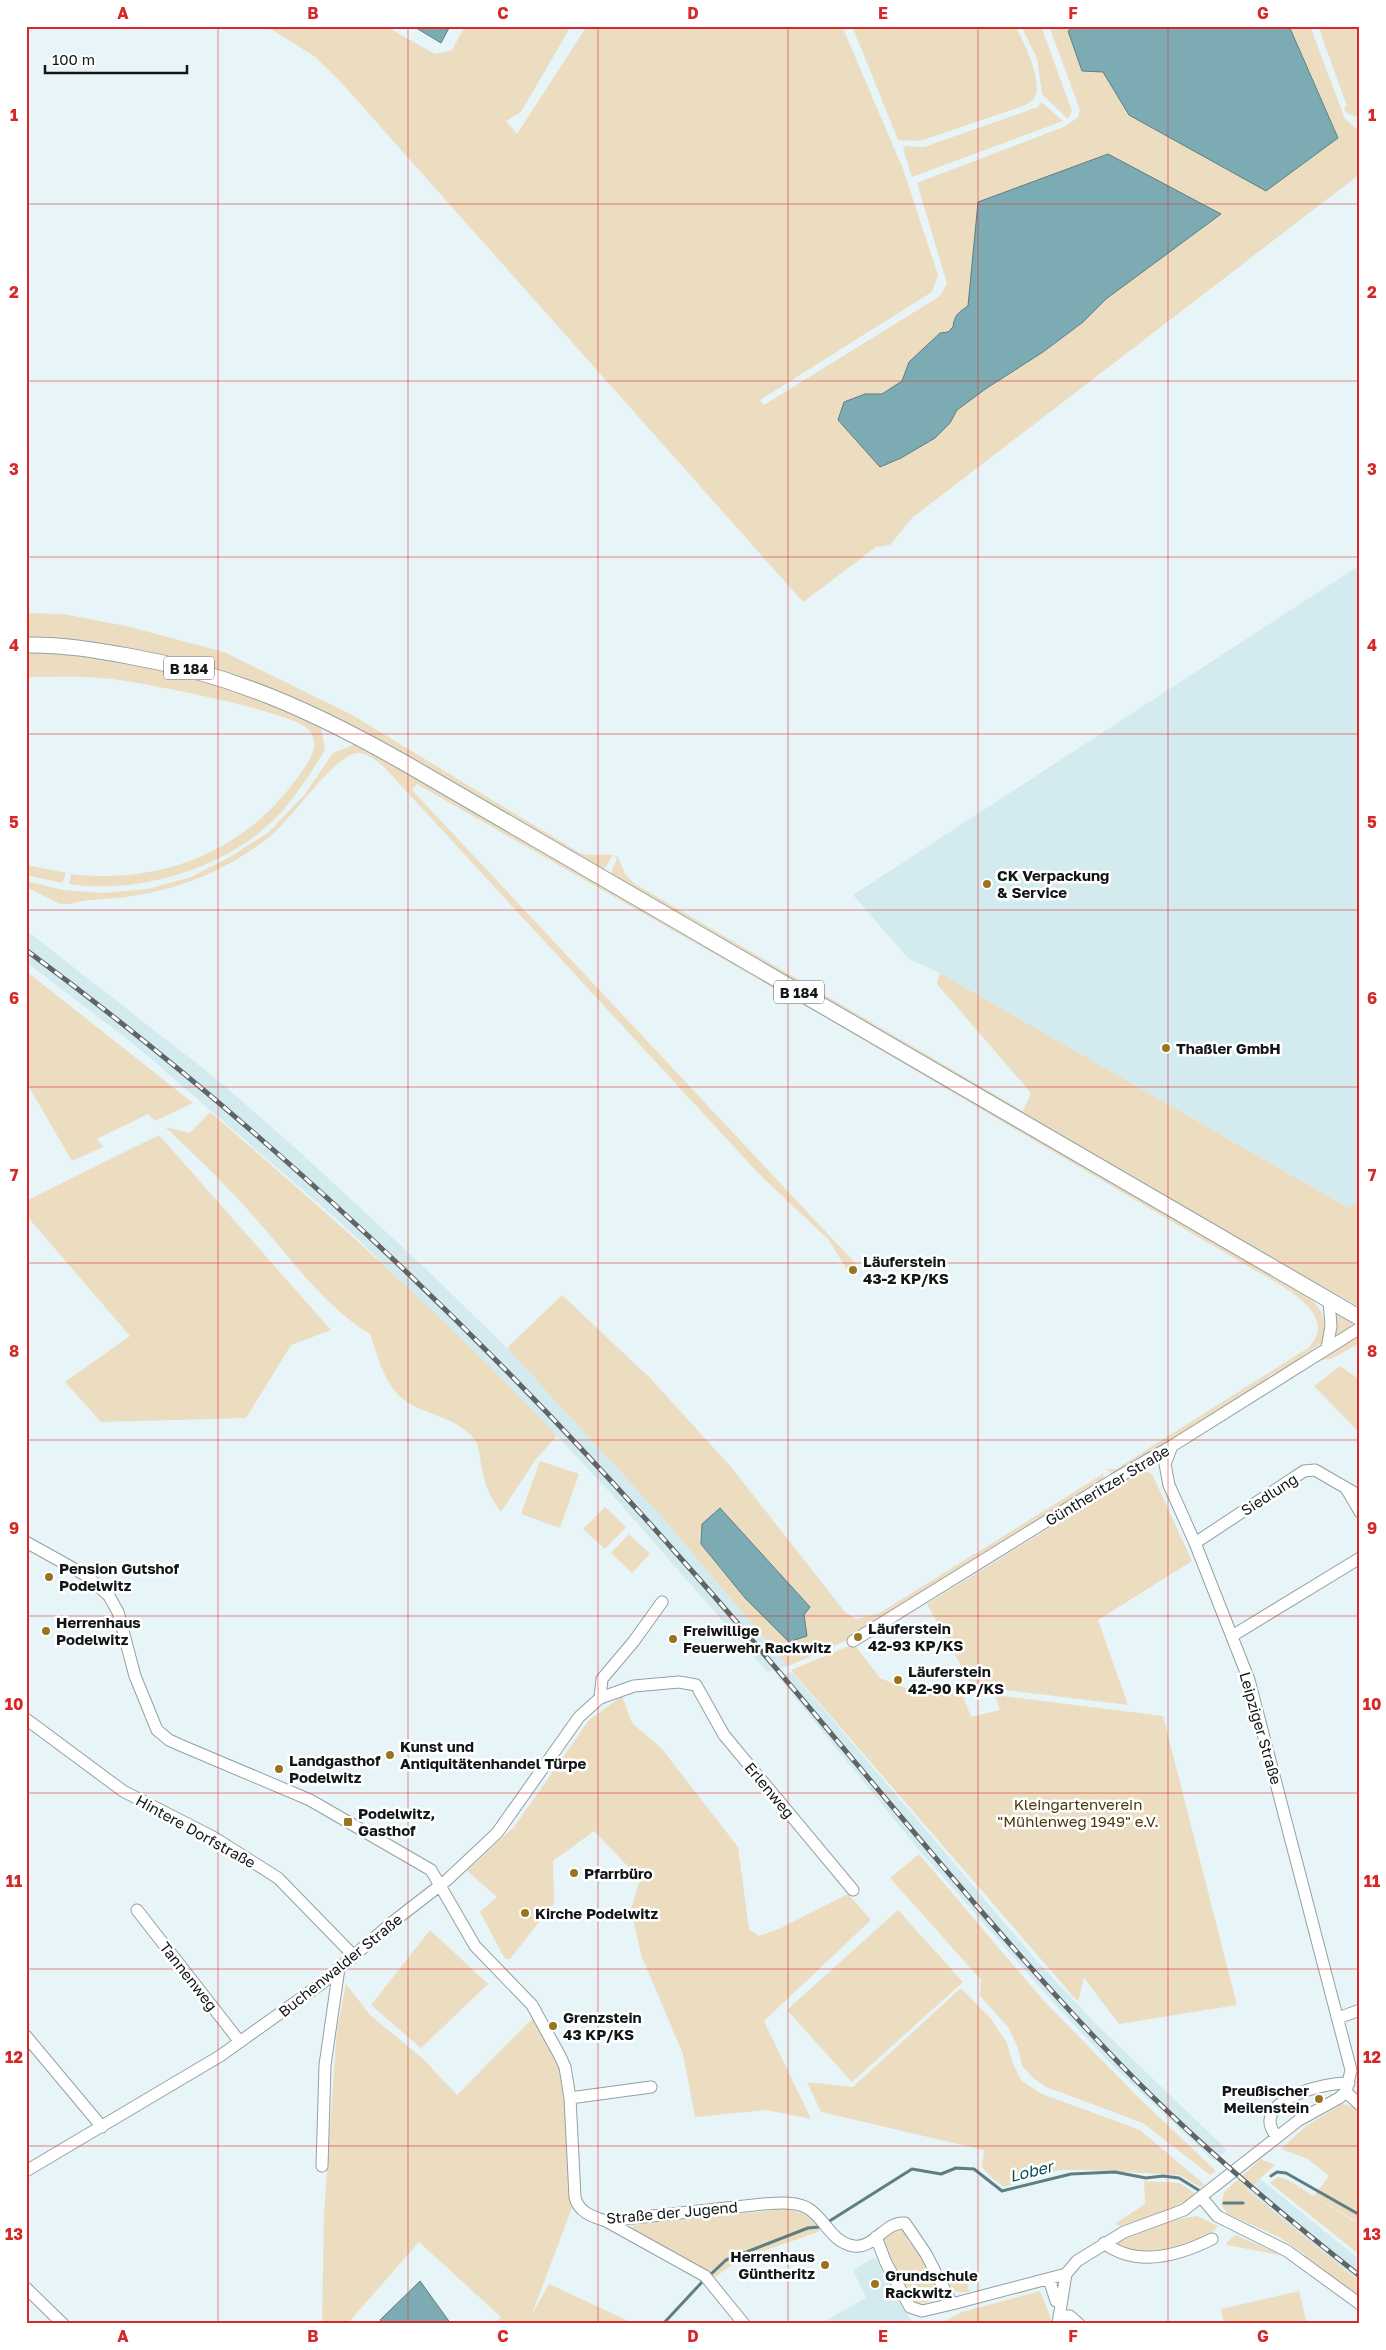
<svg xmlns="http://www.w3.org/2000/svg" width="1386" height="2350" font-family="'Golos Text',sans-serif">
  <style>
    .built { fill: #d3eaef }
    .green { fill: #ecdcc0; fill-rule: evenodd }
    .water { fill: #7dabb3; stroke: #5d7e84 }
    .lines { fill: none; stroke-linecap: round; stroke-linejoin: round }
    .stream { stroke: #5d7e84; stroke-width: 3 }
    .minor-casing { stroke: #94a1a3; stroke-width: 13 }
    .major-casing { stroke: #94a1a3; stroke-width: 17 }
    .minor { stroke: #fff; stroke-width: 11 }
    .major { stroke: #fff; stroke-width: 15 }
    .rail-casing { stroke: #5e6566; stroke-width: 5 }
    .rail { stroke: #fff; stroke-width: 3; stroke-dasharray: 9; stroke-linecap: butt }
    .grid { fill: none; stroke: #d62828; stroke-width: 1; stroke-opacity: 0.55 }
    .poi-dot { fill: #9a731f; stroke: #fff; stroke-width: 2 }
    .labels { text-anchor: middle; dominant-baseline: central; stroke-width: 5; stroke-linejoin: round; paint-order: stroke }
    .shield { fill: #fff; stroke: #595c5d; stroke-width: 1 }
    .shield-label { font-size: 14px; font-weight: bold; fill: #121617 }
    .poi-label { font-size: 15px; font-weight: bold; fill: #121617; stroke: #fff; text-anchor: start }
    .street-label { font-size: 15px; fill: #121617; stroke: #fff }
    .park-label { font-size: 15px; fill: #4b370b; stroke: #fff }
    .water-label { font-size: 16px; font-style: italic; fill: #084e58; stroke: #fff }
    .neatline { fill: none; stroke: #d62828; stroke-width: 2 }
    .grid-label { font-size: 16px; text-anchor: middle; font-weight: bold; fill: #d62828 }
  </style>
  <rect width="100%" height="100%" fill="#e8f5f8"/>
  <path class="built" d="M1360 565V1201L1348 1208 940 973 909 959 853 895Z
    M26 930 219 1081 302 1154 425 1268 510 1351 661 1516 788 1666 767 1672 616 1499 562 1441 495 1372 341 1223 136 1046 26 962Z
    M792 1672 1036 1960 1092 2020 1227 2150 1214 2161 1111 2064 1052 2001 915 1845 778 1677Z
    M1259 2178 1360 2260V2282L1247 2190Z
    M875 2257 913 2324H820L866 2298 853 2270Z"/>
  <path class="green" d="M266 26H385L435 54 452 50 465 26H571L521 112 506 121 517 134 587 26H842L903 169 938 275 932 292 760 400 764 405 940 296 947 284 917 183 1066 126 1078 117 1080 110 1049 26H1075L1068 32 1103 72 1129 115 1338 138 1289 26H1310L1345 119 1360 132V174L912 518 890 545 876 547 803 602 338 79 314 56ZM1220 214 1106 299 1083 322 957 410 950 423 865 394H882L902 381 909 362 940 333 948 332 953 327C954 315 959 312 968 306L971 293Z
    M852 26H1015C1023 40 1046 86 1033 100 1030 102 1026 105 1023 106L920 141 898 140Z
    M1021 26H1041L1072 111 1068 119 1042 94 1037 58Z
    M1318 26H1360V118L1347 113 1344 108 1347 106Z
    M1041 102 1063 121 912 177 903 149 906 146 924 147 1038 107Z
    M26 613 63 614 126 626 224 652 352 715 580 853C593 858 607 851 618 857L625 874 635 884 1023 1111 1031 1093 937 984 940 973 1348 1208 1360 1201V1307L1259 1252 612 876V870L617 858 613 855 605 868 601 870 323 712 276 691 26 638Z
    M26 649 103 655 248 691 320 724 325 750C313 770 299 791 284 809 235 866 142 895 69 884L71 874C162 885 247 851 300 774 309 761 321 746 309 730 294 711 132 680 102 678 77 676 51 677 26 677Z
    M356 744 362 745 1281 1278C1309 1299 1330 1303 1323 1342L1283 1370 1270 1375 1260 1385 1168 1442 1156 1447 1153 1452 1115 1475 1106 1469H1116L1308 1348C1343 1313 1275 1282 1249 1267L826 1018 417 784 412 790 856 1264 847 1270 829 1240 760 1175 382 765C375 760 367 753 358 753 334 754 291 821 268 838 223 872 181 889 126 897 107 899 88 899 69 904H60L26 887V881L63 890 102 893 148 889 191 877 230 857 269 832 305 794 333 753Z
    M26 865 66 873 62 883 26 875Z
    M26 971 193 1103 155 1121 148 1114 97 1139 103 1147 72 1161 26 1082Z
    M210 1112C330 1215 449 1320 557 1436L536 1459 501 1512C491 1499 485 1486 482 1470 480 1461 480 1448 475 1440 455 1413 412 1415 394 1390 381 1373 377 1353 370 1334 325 1307 291 1259 257 1220 228 1187 197 1157 165 1127L190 1133Z
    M159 1135 331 1330 291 1345 246 1418 101 1422 65 1382 130 1336 26 1215V1201Z
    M562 1295 651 1379 731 1467 845 1612 856 1619 878 1614 1103 1474 1104 1480 852 1638 788 1666 661 1516 507 1348ZM701 1544 810 1607 804 1615 806 1636 789 1642 745 1598Z
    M1332 1310 1353 1323 1349 1328 1334 1337Z
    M1360 1336V1343L1331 1359 1321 1360 1304 1369 1351 1338Z
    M1340 1366 1360 1380V1433L1314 1386Z
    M540 1461 579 1474 560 1528 521 1514Z
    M1143 1470 1152 1474 1192 1561 1098 1620 1128 1705 972 1686 927 1604Z
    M605 1507 626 1527 605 1549 583 1529Z
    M629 1534 650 1554 632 1573 611 1553Z
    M854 1644 880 1678 905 1688 962 1693 971 1717 1000 1710 995 1695 1163 1716 1237 2005 1119 2024 1084 1978 1078 2002 791 1670Z
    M622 1696 632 1723 662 1749 738 1847 749 1929 759 1936 781 1928 848 1894 871 1920 764 2021 811 2119 766 2110 695 2117 683 2054 641 1955 631 1909 640 1879 594 1831 553 1861 554 1903 510 1959H505L480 1912 497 1897 467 1871 514 1827 589 1720Z
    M919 1854 1044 2001 1138 2097 1216 2171 1210 2175 1143 2123 1046 2087 1033 2078 1022 2066 1018 2048 1008 2027 980 1996 981 1980 890 1878Z
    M898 1910 963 1982 852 2082 787 2010Z
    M430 1930 488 1984 421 2048 371 2005Z
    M346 1984 370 2015 422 2058 457 2095 534 2017 562 2070 574 2203 531 2316 549 2284 635 2324H494L501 2317 419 2242 347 2324H322L324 2214 337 2029Z
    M961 1988 991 2019 1007 2043 1013 2064 1022 2081 1042 2094 1140 2130 1205 2185 1200 2187 1180 2175 1090 2170H1057L1004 2187 992 2178 982 2167 984 2150 821 2112 807 2082 853 2087Z
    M1342 2104 1354 2107 1360 2114V2224L1314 2196 1329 2176 1308 2159 1281 2149 1306 2126Z
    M1261 2159 1275 2165 1247 2190 1360 2282V2298L1304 2257 1306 2255 1279 2237 1228 2214 1221 2205 1224 2192Z
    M1278 2177 1288 2180 1360 2225V2255L1270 2183Z
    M1144 2181 1180 2183 1197 2195 1169 2210 1120 2226 1115 2224 1145 2204Z
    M785 2209C802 2212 811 2216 820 2231 786 2245 742 2253 715 2278L633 2230V2226L648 2223Z
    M1197 2216 1218 2226C1206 2242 1161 2257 1141 2253 1132 2251 1123 2247 1115 2244 1131 2235 1179 2217 1197 2216Z
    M899 2226 906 2230 904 2232 910 2244 914 2242 932 2276 920 2277 906 2291 902 2284 905 2281 900 2272 896 2274 883 2241 884 2237Z
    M1236 2235 1280 2255 1227 2245 1226 2243Z
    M966 2277 969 2292C957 2294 951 2290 946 2279L958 2280Z
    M926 2278 937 2282 940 2290C937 2299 924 2306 914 2303L908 2293 914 2285Z
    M1040 2291 1052 2321 1050 2324H939L962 2312Z
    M1299 2291 1307 2324H1224L1221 2309Z"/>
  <path class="water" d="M413 26H450L441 43Z
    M1075 26H1289L1338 138 1266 191 1129 115 1103 72 1082 71 1068 31Z
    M1108 154 1221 214 1106 299 1083 322 1043 352 987 388 957 410 950 423 935 438 901 458 880 467 838 420 844 402 865 394H882L902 381 909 362 940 333 948 332 953 327C954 315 959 312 968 306L978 202Z
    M720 1508 810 1607 804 1615 807 1636 789 1642 745 1598 701 1544 702 1524Z
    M420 2281 451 2324H383L380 2320Z"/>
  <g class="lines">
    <path class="stream" d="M1271 2176 1277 2172 1286 2173 1360 2215
      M1224 2203H1243
      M828 2222 912 2169 941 2174 956 2168 974 2169 1002 2191 1071 2174 1115 2172 1146 2178 1163 2176 1179 2178 1200 2191
      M710 2275 726 2260 808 2228 819 2227
      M663 2324 703 2281"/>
    <g class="minor-casing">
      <path id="minor" d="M1327 1348 1331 1326 1329 1301
        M1347 1490 1360 1512
        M26 1542 87 1576 109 1596 118 1612 135 1676 157 1730 169 1740 180 1745 310 1800 431 1870 475 1946 532 2005 560 2056 565 2067 570 2098 575 2197C578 2212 593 2217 606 2221L763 2204C778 2203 797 2201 809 2209 826 2220 831 2242 854 2246 874 2249 885 2221 905 2223L926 2254 952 2304 1066 2274
        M1195 1543 1304 1471 1315 1470 1360 1496
        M1232 1636 1360 1558
        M853 1641 1113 1480 1172 1446 1360 1328
        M600 1698 602 1679 634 1641 662 1602
        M26 1719 123 1791 213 1837 278 1878 354 1956
        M137 1910 240 2042
        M1338 2018 1360 2010
        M26 2036 102 2127
        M1346 2092 1360 2105
        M570 2098 651 2087
        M1277 2137C1246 2101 1326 2082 1349 2083
        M322 2166 325 2065 339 1968
        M26 2171 220 2056 321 1984 394 1921 447 1880 497 1833 579 1717 600 1698 634 1686 679 1682 696 1685 724 1735 853 1890
        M1202 2198 1217 2216 1287 2251 1360 2304
        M606 2221 705 2276 744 2324
        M876 2237 886 2263 910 2307 922 2311 952 2304
        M1104 2243C1137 2268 1178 2256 1212 2239
        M1049 2279 1056 2301 1061 2302
        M26 2288 63 2324
        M1059 2315 1070 2316 1079 2324
        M1058 2324 1066 2274 1077 2261 1124 2232 1184 2210 1299 2120 1339 2098 1346 2092 1351 2070 1249 1680 1195 1543 1169 1485 1165 1464 1172 1446"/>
    </g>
    <g class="major-casing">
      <path id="major" d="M26 645C60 644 95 650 128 656 232 674 313 711 403 762L1360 1318"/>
    </g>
    <use href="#minor" class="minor"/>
    <use href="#major" class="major"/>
    <g class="rail-casing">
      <path id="rail" d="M26 950C268 1129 485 1336 684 1562 831 1727 965 1903 1119 2063 1193 2140 1276 2210 1360 2276"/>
    </g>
    <use href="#rail" class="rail"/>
  </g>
  <path class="grid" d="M218 26V2324M408 26V2324M598 26V2324M788 26V2324M978 26V2324M1168 26V2324M26 204H1360M26 381H1360M26 557H1360M26 734H1360M26 910H1360M26 1087H1360M26 1263H1360M26 1440H1360M26 1616H1360M26 1793H1360M26 1969H1360M26 2146H1360"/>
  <g class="poi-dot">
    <circle cx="987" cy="884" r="5"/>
    <circle cx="1166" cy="1048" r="5"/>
    <circle cx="853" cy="1270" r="5"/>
    <circle cx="49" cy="1577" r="5"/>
    <circle cx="46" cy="1631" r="5"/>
    <circle cx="858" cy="1637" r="5"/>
    <circle cx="673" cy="1639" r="5"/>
    <circle cx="898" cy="1680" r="5"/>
    <circle cx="390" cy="1755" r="5"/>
    <circle cx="279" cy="1769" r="5"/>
    <rect x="343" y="1817" width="10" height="10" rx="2.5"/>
    <circle cx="574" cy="1873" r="5"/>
    <circle cx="525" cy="1913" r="5"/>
    <circle cx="553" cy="2026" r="5"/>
    <circle cx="1319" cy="2099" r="5"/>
    <circle cx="825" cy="2265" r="5"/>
    <circle cx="875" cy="2284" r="5"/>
  </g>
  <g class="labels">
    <g class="shield">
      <rect x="164" y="656.5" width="50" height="23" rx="4"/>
      <rect x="774" y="980.5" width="50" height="23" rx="4"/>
    </g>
    <g class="shield-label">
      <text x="189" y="668">B 184</text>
      <text x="799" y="992">B 184</text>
    </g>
    <g class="poi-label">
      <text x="997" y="875">CK Verpackung<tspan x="997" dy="17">&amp; Service</tspan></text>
      <text x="1176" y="1048">Thaßler GmbH</text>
      <text x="863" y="1261">Läuferstein<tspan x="863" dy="17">43-2 KP/KS</tspan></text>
      <text x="59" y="1568">Pension Gutshof<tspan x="59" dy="17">Podelwitz</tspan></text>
      <text x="56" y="1622">Herrenhaus<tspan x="56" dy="17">Podelwitz</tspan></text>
      <text x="868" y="1628">Läuferstein<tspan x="868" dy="17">42-93 KP/KS</tspan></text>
      <text x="683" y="1630">Freiwillige<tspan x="683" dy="17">Feuerwehr Rackwitz</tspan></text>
      <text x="908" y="1671">Läuferstein<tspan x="908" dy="17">42-90 KP/KS</tspan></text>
      <text x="400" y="1746">Kunst und<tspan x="400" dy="17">Antiquitätenhandel Türpe</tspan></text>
      <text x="289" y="1760">Landgasthof<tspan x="289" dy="17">Podelwitz</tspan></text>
      <text x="358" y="1813">Podelwitz,<tspan x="358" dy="17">Gasthof</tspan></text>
      <text x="584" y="1873">Pfarrbüro</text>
      <text x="535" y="1913">Kirche Podelwitz</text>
      <text x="563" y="2017">Grenzstein<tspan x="563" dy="17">43 KP/KS</tspan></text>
      <text x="1309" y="2090" text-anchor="end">Preußischer<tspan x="1309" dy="17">Meilenstein</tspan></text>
      <text x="815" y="2256" text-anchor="end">Herrenhaus<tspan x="815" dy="17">Güntheritz</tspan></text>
      <text x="885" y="2275">Grundschule<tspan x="885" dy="17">Rackwitz</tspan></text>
    </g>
    <g class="street-label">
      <text transform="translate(1107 1485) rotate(-31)">Güntheritzer Straße</text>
      <text transform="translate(1269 1494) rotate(-33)">Siedlung</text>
      <text transform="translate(1261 1728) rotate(74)">Leipziger Straße</text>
      <text transform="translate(770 1790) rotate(50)">Erlenweg</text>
      <text transform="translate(196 1831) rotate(29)">Hintere Dorfstraße</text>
      <text transform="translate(340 1965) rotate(-39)">Buchenwalder Straße</text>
      <text transform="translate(189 1976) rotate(52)">Tannenweg</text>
      <text transform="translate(672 2212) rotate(-5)">Straße der Jugend</text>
    </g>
    <g class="park-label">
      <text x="1078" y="1804">Kleingartenverein<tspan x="1078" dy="17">"Mühlenweg 1949" e.V.</tspan></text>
    </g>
    <g class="water-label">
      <text transform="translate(1031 2171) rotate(-14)">Lober</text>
    </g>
  </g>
  <rect width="1386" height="2350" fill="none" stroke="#ffffff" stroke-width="55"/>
  <path d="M45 65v8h142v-8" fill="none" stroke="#121617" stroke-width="2.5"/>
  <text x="52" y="65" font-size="15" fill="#121617" stroke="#ffffff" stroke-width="4" paint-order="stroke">100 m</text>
  <rect x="28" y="28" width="1330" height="2294" class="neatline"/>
  <g class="grid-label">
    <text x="123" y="19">A</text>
    <text x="313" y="19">B</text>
    <text x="503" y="19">C</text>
    <text x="693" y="19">D</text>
    <text x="883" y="19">E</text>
    <text x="1073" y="19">F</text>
    <text x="1263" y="19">G</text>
    <text x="14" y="121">1</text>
    <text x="1372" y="121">1</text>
    <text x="14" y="298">2</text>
    <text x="1372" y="298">2</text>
    <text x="14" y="475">3</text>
    <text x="1372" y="475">3</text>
    <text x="14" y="651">4</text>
    <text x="1372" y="651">4</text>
    <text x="14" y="828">5</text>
    <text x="1372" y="828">5</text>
    <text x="14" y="1004">6</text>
    <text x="1372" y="1004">6</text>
    <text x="14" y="1181">7</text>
    <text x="1372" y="1181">7</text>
    <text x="14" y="1357">8</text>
    <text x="1372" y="1357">8</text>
    <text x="14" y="1534">9</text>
    <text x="1372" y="1534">9</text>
    <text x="14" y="1710">10</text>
    <text x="1372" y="1710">10</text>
    <text x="14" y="1887">11</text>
    <text x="1372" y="1887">11</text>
    <text x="14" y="2063">12</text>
    <text x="1372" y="2063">12</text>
    <text x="14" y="2240">13</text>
    <text x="1372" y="2240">13</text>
    <text x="123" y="2342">A</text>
    <text x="313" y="2342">B</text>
    <text x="503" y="2342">C</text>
    <text x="693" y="2342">D</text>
    <text x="883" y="2342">E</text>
    <text x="1073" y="2342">F</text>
    <text x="1263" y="2342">G</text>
  </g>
</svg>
